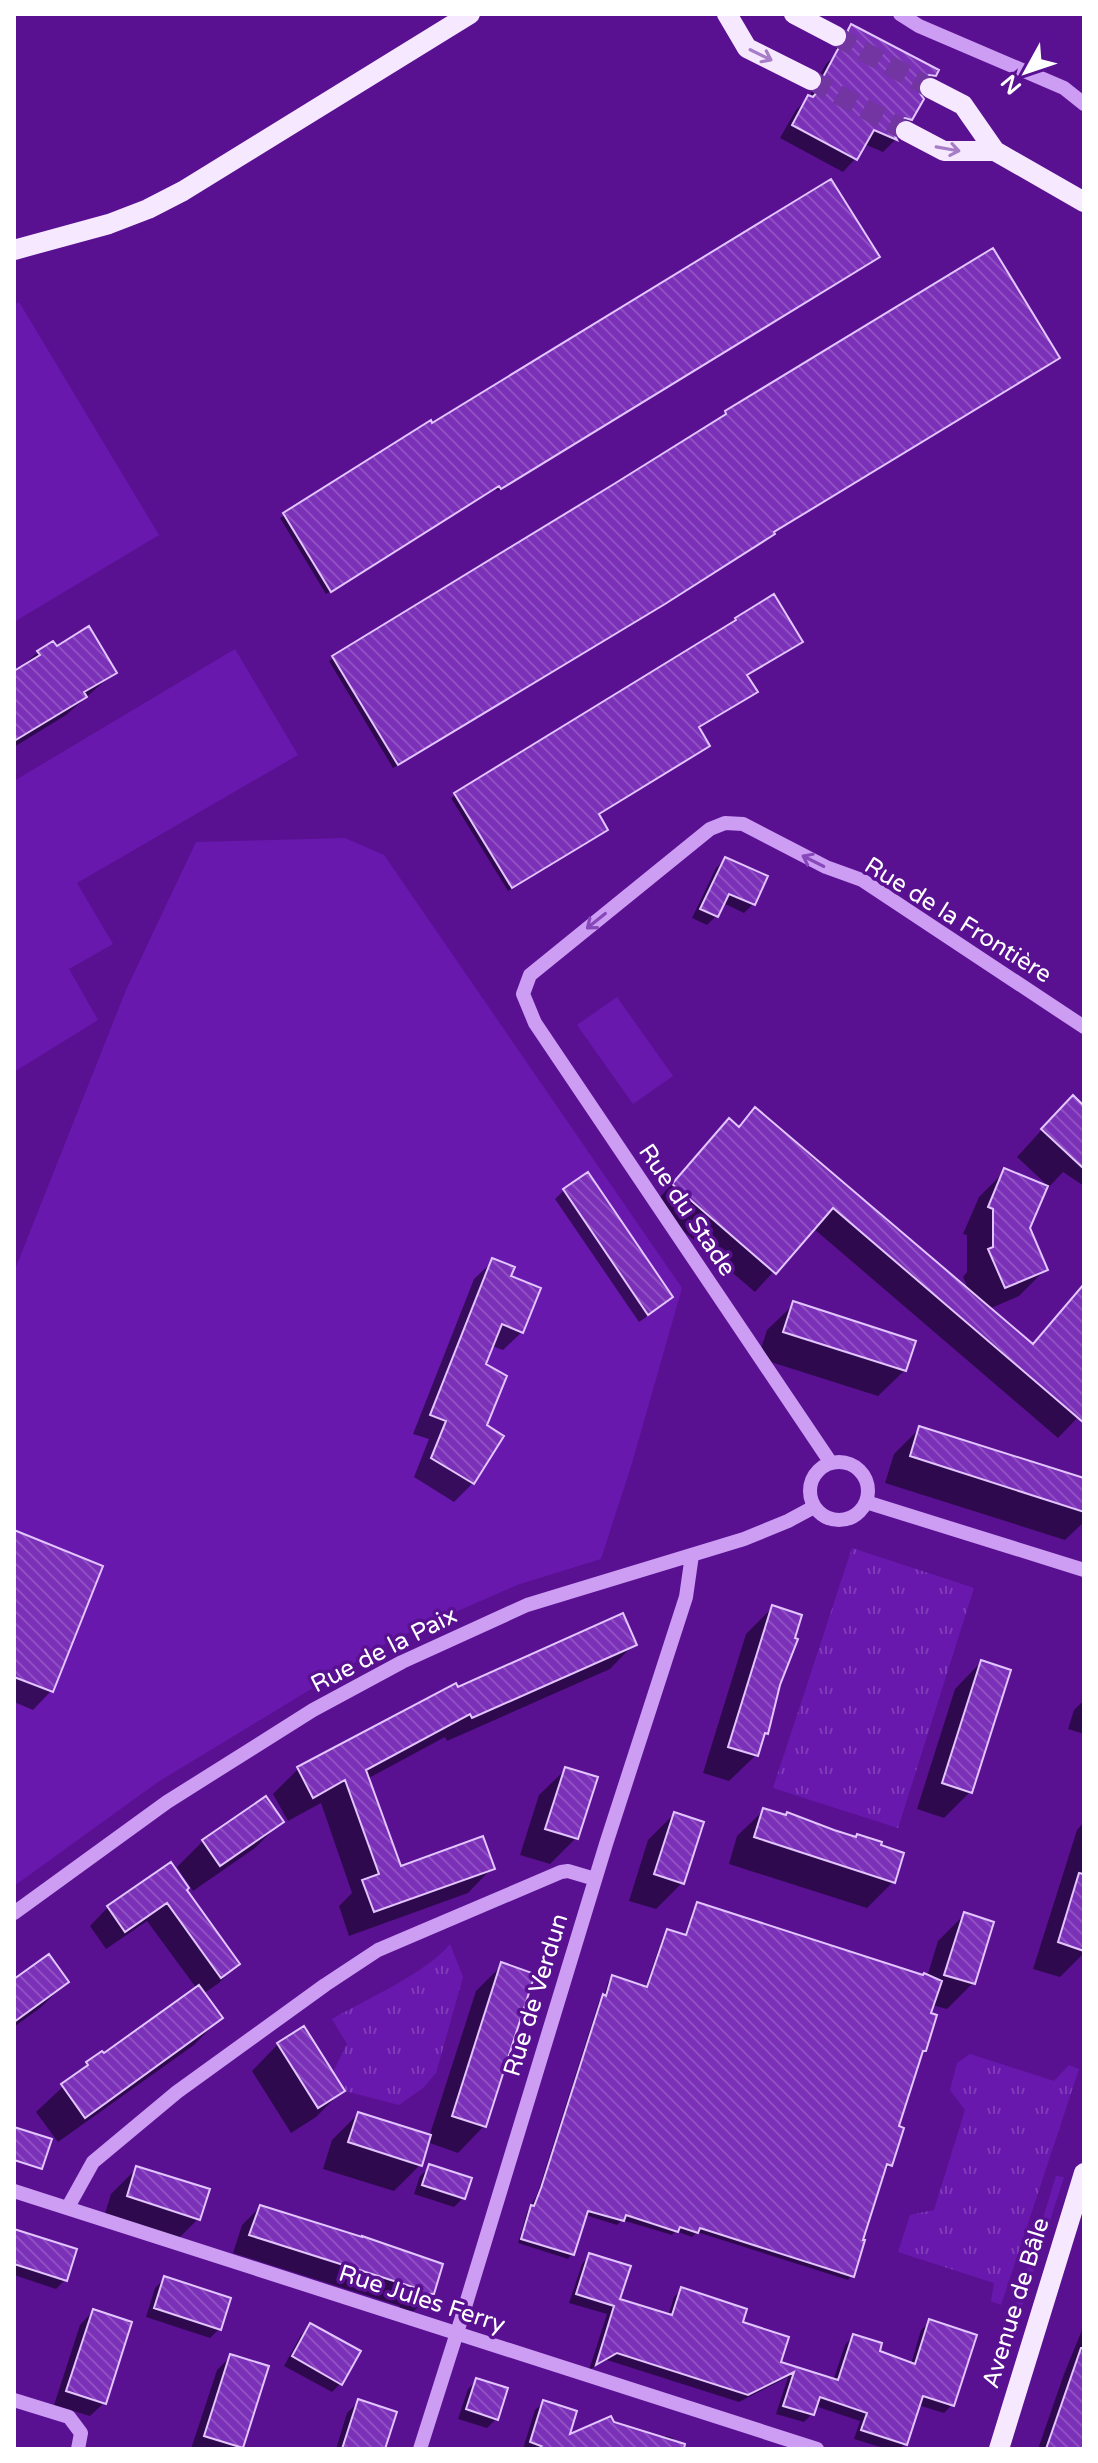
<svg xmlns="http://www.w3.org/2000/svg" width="1098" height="2463" font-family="'Varela Round',sans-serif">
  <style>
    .grass { fill: url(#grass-tufts) }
    .garden { fill: #6918ad }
    .shadow { fill: #0007 }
    .building { fill: url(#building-back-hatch); stroke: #e3c5fd; stroke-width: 2 }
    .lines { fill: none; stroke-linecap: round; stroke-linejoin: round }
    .major-tunnel { stroke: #7235a2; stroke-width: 20; stroke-dasharray: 20 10; stroke-linecap: butt }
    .minor { stroke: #cc9df3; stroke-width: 14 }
    .major { stroke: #f6e9ff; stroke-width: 20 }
    .oneway { stroke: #a87dc8 }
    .oneway2 { stroke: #8749b9 }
    .labels { text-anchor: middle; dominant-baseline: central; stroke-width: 7; stroke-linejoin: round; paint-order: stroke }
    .street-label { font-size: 24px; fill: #fff; stroke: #591192 }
  </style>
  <defs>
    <pattern id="grass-tufts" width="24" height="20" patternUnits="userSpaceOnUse" patternTransform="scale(2)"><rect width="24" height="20" fill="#6918ad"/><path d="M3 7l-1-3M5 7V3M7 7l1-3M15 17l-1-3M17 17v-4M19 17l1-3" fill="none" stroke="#803bb9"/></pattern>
    <pattern id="building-back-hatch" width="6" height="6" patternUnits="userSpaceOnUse" patternTransform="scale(2)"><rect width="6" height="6" fill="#7b30b8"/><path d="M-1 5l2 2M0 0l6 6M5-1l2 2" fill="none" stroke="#8f4fc3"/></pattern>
  </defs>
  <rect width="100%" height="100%" fill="#591192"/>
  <path class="grass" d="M852 1548 974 1588 898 1828 773 1788Z
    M450 1944 463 1977 436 2073 423 2088 399 2105 345 2091 333 2072 347 2044 332 2019C365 2000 428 1972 450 1944Z
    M970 2054 1054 2081 1069 2065 1079 2069 1001 2305 991 2301 994 2283 898 2252 910 2215 934 2210 965 2110 950 2090 957 2063Z
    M1056 2176 1064 2177 1022 2307 1016 2305Z"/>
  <path class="garden" d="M19 302 159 535 14 622V305Z
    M235 649 298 755 77 883 113 944 69 969 98 1020 14 1072V781Z
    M345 838 384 855 682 1288 632 1463 601 1559 517 1585 392 1640 158 1782 14 1886V1272L126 990 196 842Z
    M617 997 673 1076 633 1104 577 1025Z"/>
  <path class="shadow" d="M851 27 934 75 921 88 913 87 911 118 898 131 890 130 895 140 883 152 864 144 855 159 843 172 780 138 796 110 809 97 811 98V92L826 64 836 54V45L838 40Z
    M873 261 497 491 495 488 326 594 280 518 432 425Z
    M726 413 772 532 658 607 393 768 329 661 615 486Z
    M736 619 796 645 746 676 697 728 597 814 602 833 508 891 451 798 733 624Z
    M56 649 115 672 66 715 14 747V673L38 652Z
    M725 859 753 904 744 913 723 903 716 916 707 925 692 918 716 868Z
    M1084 1107V1186L1063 1172 1049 1187 1017 1157 1047 1124Z
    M755 1110 970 1293 963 1277 967 1272V1235L963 1234 979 1197 1005 1171 1046 1269 1019 1296 989 1309 1031 1346 1061 1311 1081 1291H1084V1411L1058 1438 813 1228 755 1292 653 1205 729 1120 737 1128Z
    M564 1190 671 1297 662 1306 639 1322 555 1199Z
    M493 1261 509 1277 522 1332 503 1350 492 1346 484 1365V1426L502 1436 473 1483 454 1502 414 1477 429 1439 413 1434 474 1279Z
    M794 1304 905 1370 878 1396 758 1358 767 1330Z
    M920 1428 1084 1481V1522L1065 1540 885 1483 894 1454Z
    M14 1532 101 1567 51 1691 33 1710 14 1702Z
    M773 1607 784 1667 766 1733 761 1738 756 1755 729 1781 703 1773 746 1634Z
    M634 1644 610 1669 447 1741 445 1737 367 1779 400 1868H492L468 1893 349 1936 339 1906 352 1893 321 1803 288 1821 273 1794 298 1769 455 1685 457 1690Z
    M981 1662 970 1792 944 1818 917 1809 955 1689Z
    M1083 1701H1084V1734L1068 1729 1074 1710Z
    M566 1769 576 1838 550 1864 520 1855 539 1795Z
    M764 1810 833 1832 893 1882 867 1908 729 1864 737 1836Z
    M674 1814 682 1883 656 1909 629 1901 648 1840Z
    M281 1822 255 1848 193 1891 177 1867 203 1841Z
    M1084 1822V1953L1060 1977 1033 1969 1077 1830Z
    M184 1890 238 1964 219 1983 203 1994 220 2018 194 2045 58 2142 36 2112 87 2064 102 2054 104 2056 197 1989 147 1921 106 1949 90 1926 108 1907Z
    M698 1905 927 1977 938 1941 965 1914 973 1983 947 2009 932 2005 924 2050 920 2054 897 2127 890 2165 886 2170 883 2169 852 2275 848 2280 697 2232 692 2237 676 2231 672 2235 622 2220 617 2225 585 2215 572 2254 568 2259 518 2243 527 2212 537 2195 599 2001 604 1996 608 1982 613 1978 645 1988 663 1936 667 1931 684 1937 693 1909Z
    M502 1965 484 2126 458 2153 427 2142 420 2165 394 2191 323 2169 332 2140 358 2114 429 2137 476 1991Z
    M14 1981 67 1982 40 2008 14 2027Z
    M278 2044 342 2091 316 2117 291 2133 252 2071Z
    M430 2167 463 2198 454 2207 414 2194 420 2176Z
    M137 2168 198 2219 172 2245 102 2223 111 2194Z
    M260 2207 432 2293 414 2311 398 2310 400 2306 233 2253 242 2225Z
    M14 2231 65 2280 56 2289 14 2275Z
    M590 2255 618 2300 668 2316 674 2297 682 2289 741 2323 778 2363 833 2381 845 2345 853 2336 877 2352 911 2364 921 2330 930 2322 952 2405 944 2413 918 2405 905 2444 900 2449H887L854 2439 860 2421 815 2406 812 2414 804 2422 776 2414 788 2377 739 2402 607 2360 589 2370 607 2314 569 2303 582 2264Z
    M164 2279 219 2329 210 2338 146 2317 155 2288Z
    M93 2311 104 2403 90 2416 54 2405 80 2325Z
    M1084 2325V2449H1038L1064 2374Z
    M310 2326 341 2383 332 2392 284 2366 301 2335Z
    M231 2356 241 2447 191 2449 217 2370Z
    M477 2380 496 2419 487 2428 458 2419 468 2389Z
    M359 2401 383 2449H336L347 2413Z
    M544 2402 567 2437 613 2424 660 2439 666 2436 673 2438 675 2444 692 2449H523L535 2410Z"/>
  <path class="building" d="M851 24 939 70 936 76 929 75 919 81 917 89 924 99 912 120 905 118 895 124 893 132 897 140 874 130 857 160 792 125 808 95 813 97 822 86 823 77 838 49 848 41V30Z
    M831 179 880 257 501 489 499 486 331 592 283 513 431 420 432 423Z
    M993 248 1060 358 774 532 775 534 665 604 398 765 332 656 614 484 726 414 725 411Z
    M774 594 803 642 747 675 758 692 699 727 710 746 599 814 608 830 512 888 454 793 736 620 735 618Z
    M89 626 117 673 84 692 87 697 14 741V671L40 655 37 651 53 641 57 646Z
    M725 857 768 876 755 905 729 894 718 917 700 909Z
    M1073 1095 1084 1106V1169L1041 1129Z
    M755 1107 1033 1344 1084 1284V1423L833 1208 776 1274 672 1184 729 1118 739 1127Z
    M1004 1168 1048 1186 1030 1228 1048 1270 1005 1288 988 1249 993 1247V1209L988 1207Z
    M588 1172 673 1297 648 1315 563 1189Z
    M492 1258 515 1267 511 1276 541 1288 523 1333 502 1324 486 1364 507 1376 487 1425 504 1436 474 1484 431 1458 446 1421 430 1415Z
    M793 1301 916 1341 906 1371 783 1332Z
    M919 1426 1084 1478V1512L910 1456Z
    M14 1530 103 1566 53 1692 14 1677Z
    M772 1605 802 1615 795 1638 798 1639 780 1685 768 1734 765 1733 758 1756 728 1747Z
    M623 1613 637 1645 472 1718 470 1714 366 1770 401 1866 483 1836 495 1869 374 1912 362 1880 379 1874 345 1780 313 1798 297 1767 456 1683 458 1687Z
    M981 1660 1011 1670 972 1793 942 1783Z
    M565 1767 598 1777 578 1839 545 1829Z
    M266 1796 284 1822 220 1866 202 1840Z
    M763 1808 786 1815 787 1812 834 1830 856 1837 857 1834 882 1842 881 1845 904 1853 895 1883 754 1837Z
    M674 1812 704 1822 684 1884 654 1874Z
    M171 1862 189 1888 187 1890 240 1964 221 1978 167 1903 125 1932 107 1906Z
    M1079 1873 1084 1874V1951L1058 1942Z
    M697 1902 923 1975 924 1973 942 1981 931 2013 937 2015 926 2051H923L899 2126 904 2128 892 2166 887 2164 863 2240H865L854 2277 700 2228 698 2233 680 2227 678 2232 626 2215 624 2221 588 2211 574 2255 521 2239 531 2205 534 2206 541 2188 603 1994 606 1996 612 1975 647 1987 667 1929 686 1935Z
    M964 1912 994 1922 975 1984 944 1975Z
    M49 1954 69 1982 14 2022V1979Z
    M501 1962 535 1974 486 2127 452 2116Z
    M199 1985 223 2018 85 2118 61 2084 88 2065 86 2062 102 2051 104 2053Z
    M304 2026 345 2091 318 2108 277 2043Z
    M358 2112 431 2135 422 2166 348 2142Z
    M14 2127 52 2139 42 2169 14 2160Z
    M429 2164 472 2178 465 2199 422 2185Z
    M136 2166 210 2189 200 2220 127 2196Z
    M260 2205 362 2237V2236L443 2264 434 2294 415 2293 416 2288 249 2235Z
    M14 2229 77 2249 67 2281 14 2264Z
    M589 2253 631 2266 620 2299 672 2315 681 2287 747 2309 743 2322 789 2337 781 2362 838 2380 853 2334 882 2343 880 2351 915 2364 929 2319 977 2335 954 2406 923 2396 907 2445 861 2430 867 2413 820 2397 814 2415 783 2406 794 2372 748 2395 617 2353 596 2365 614 2306 576 2294Z
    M164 2276 231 2298 221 2330 154 2308Z
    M93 2309 132 2322 106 2404 66 2391Z
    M310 2323 361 2351 342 2385 292 2356Z
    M1081 2348H1084V2449H1046Z
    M230 2354 269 2366 243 2448 204 2436Z
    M476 2378 508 2388 498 2420 466 2409Z
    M358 2399 397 2412 385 2449H342Z
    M543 2400 577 2411 570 2434 611 2416 614 2422 685 2444 684 2449H534L541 2446 530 2442Z"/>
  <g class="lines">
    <path class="major-tunnel" d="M836 36 930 88
      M811 80 906 131"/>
    <path class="minor" d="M900 14 919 26 1064 88 1084 104
      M810 1491a29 29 0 1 1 58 0a29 29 0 1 1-58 0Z
      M831 1463 535 1023 523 994 530 975 710 829 725 823 743 824 826 867 862 880 1084 1027
      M866 1502 1084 1570
      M14 1913 167 1802 313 1710 402 1662 527 1605 744 1539 788 1521 814 1507
      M14 2191 817 2449
      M68 2207 93 2162 177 2092 325 1985 378 1950 561 1872 568 1871 595 1879
      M14 2400 69 2417 81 2433 78 2449
      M420 2449 461 2320 606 1844 686 1597 692 1555"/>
    <path class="major" d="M727 14 747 48 811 80
      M794 14 836 36
      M930 88 963 105 995 151 1084 202
      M906 131 944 151H995
      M14 250 109 224 148 209 183 191 470 14
      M999 2449 1084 2173"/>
  </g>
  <defs><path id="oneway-shaft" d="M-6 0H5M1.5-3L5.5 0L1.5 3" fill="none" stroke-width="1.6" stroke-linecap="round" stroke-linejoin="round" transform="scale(2)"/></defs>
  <g class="oneway">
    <use href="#oneway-shaft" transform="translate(761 55) rotate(26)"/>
    <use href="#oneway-shaft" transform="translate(948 149) rotate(10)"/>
  </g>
  <g class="oneway2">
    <use href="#oneway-shaft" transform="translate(813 861) rotate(-153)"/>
    <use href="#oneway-shaft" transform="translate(596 921) rotate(141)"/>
  </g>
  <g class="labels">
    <g class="street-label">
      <text transform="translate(958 920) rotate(32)">Rue de la Frontière</text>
      <text transform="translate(687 1210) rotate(56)">Rue du Stade</text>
      <text transform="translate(384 1650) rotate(-27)">Rue de la Paix</text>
      <text transform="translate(536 1995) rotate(-73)">Rue de Verdun</text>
      <text transform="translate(422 2299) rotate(18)">Rue Jules Ferry</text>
      <text transform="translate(1016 2303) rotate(-73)">Avenue de Bâle</text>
    </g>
  </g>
  <rect width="1098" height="2463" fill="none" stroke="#ffffff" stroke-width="32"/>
  <g transform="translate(1026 72) rotate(230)" stroke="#591192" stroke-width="6" paint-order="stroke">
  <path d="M0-6L14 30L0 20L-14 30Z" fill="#ffffff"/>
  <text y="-12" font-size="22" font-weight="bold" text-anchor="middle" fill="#ffffff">N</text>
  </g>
</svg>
